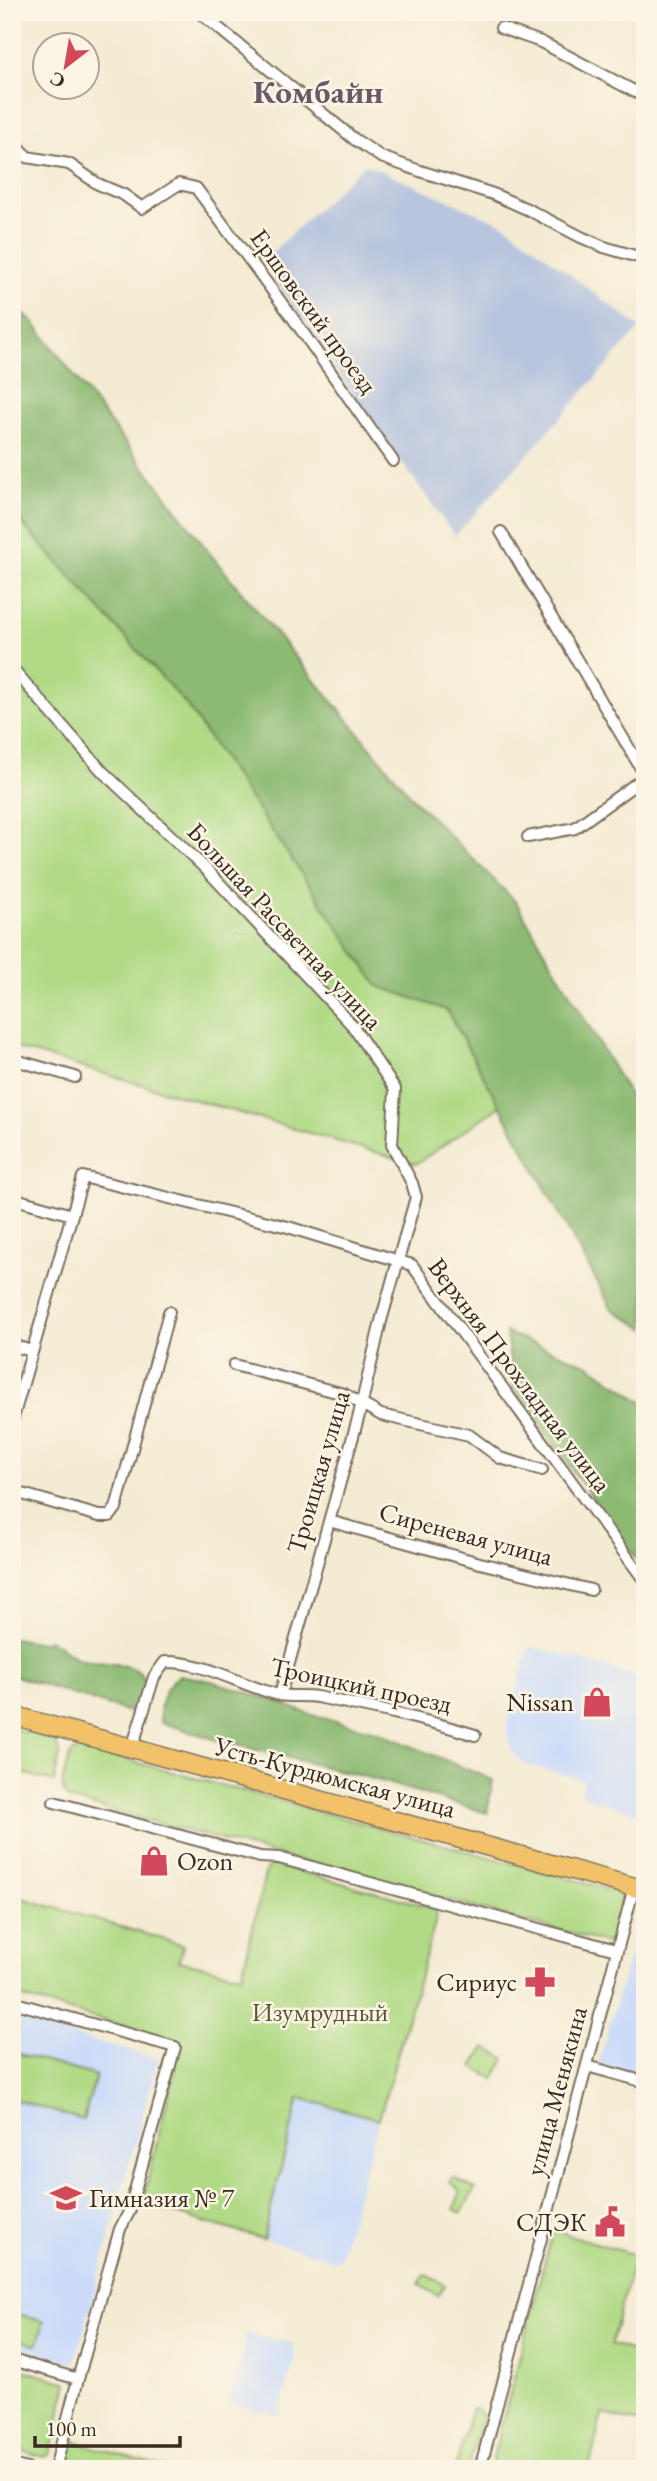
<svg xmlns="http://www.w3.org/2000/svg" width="657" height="2481" font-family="'EB Garamond',serif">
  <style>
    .built { fill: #cbdbf9 }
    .industrial { fill: #b7c5de }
    .green { fill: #b0da86; stroke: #768252; stroke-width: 2 }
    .forest { fill: #8cba73; stroke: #647248; stroke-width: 2 }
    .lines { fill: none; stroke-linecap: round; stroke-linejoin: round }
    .street-casing { stroke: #7b6e5d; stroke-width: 14 }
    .primary-casing { stroke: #7b6e5d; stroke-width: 21 }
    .street { stroke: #fff; stroke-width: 10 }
    .primary { stroke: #f2c26a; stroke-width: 18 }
    .labels { text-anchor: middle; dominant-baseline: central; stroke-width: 5; stroke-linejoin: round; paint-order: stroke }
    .street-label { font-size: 26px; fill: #3b2a1e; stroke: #fcf5e5 }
    .poi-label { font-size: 26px; fill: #3b2a1e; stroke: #fcf5e5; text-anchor: end }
    .park-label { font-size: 26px; fill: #585638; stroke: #fcf5e5 }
    .district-label { font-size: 33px; font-weight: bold; fill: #6a5a68; stroke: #fcf5e5 }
  </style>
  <rect width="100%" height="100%" fill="#fcf5e5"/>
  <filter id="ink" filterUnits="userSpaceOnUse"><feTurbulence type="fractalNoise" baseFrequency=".0143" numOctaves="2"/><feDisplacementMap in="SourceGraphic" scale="14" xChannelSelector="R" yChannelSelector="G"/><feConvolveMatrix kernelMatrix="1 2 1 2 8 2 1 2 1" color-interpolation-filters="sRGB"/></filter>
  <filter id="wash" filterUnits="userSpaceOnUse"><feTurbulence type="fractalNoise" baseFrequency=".00686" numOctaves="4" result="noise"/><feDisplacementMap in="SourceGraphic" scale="28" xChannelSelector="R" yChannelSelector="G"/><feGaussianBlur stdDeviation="1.57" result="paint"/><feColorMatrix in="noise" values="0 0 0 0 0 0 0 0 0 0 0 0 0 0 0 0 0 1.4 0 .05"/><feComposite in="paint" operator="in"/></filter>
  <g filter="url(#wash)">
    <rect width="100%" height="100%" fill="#f3ebd2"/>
    <path class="built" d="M529 1646 645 1678V1816L582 1796 584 1780 525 1764 511 1751 507 1726Z
      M634 1941 645 1951V2078L600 2064 599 2060Z
      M12 2018 158 2059 75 2363 12 2345Z
      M299 2098 379 2119 339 2261 263 2239Z
      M247 2334 294 2344V2363L279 2415 229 2404Z"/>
    <path class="industrial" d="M365 164 507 226 640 328 455 536 336 371 263 261Z"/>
    <path class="green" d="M12 512 185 703 378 986 447 1010 500 1106 416 1164 12 1047Z
      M12 1728 54 1740 60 1753 54 1782 12 1770Z
      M78 1749H86L616 1891 623 1902 613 1940 606 1943 68 1799C57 1786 66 1770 70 1755Z
      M272 1864 434 1908 437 1916 379 2119 299 2098 263 2239 142 2204 181 2042 12 1995V1900L22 1898 183 1945 179 1961 242 1975 266 1870Z
      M645 1904V1951L634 1941Z
      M485 2047 505 2059 494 2079 473 2067Z
      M12 2052 96 2076 83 2120 12 2099Z
      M453 2177 475 2189 461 2213 454 2209 460 2193 457 2188 450 2182Z
      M553 2230 635 2255 611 2344 645 2355V2424L602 2414 589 2469H490Z
      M425 2274 445 2285 438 2296 419 2284Z
      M12 2312 44 2322 37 2345 12 2338Z
      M12 2367 68 2383 50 2454 44 2457 12 2448Z
      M472 2408 478 2410 482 2417 468 2469H455Z
      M73 2424 75 2442 172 2469H71L65 2462 64 2457Z"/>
    <path class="forest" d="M12 304 33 322 215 560 416 802 516 902 645 1122V1329L612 1309 447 1010 378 986 185 703 12 512Z
      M506 1333 589 1365 645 1404V1571L514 1389Z
      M12 1638 43 1643 49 1640C60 1644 66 1653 77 1658 93 1666 144 1658 145 1684 145 1693 140 1703 138 1711L129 1712 12 1675Z
      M179 1675 211 1681 281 1703 308 1714 375 1731 493 1780 487 1813 374 1779 217 1740 160 1722C159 1703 164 1686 179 1675Z"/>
  </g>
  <g filter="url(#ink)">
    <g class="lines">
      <g class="street-casing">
        <path id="street" d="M199 12 354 139 381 157 420 171 493 194 529 210 581 237 604 247 645 259
          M501 28 541 42 645 97
          M12 138 27 157 69 164 98 184 124 195 142 208 179 184 196 188 292 317 393 461
          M501 532 645 775
          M12 668 103 772 207 870 352 1025 395 1089 392 1145 412 1183 416 1197 381 1321 359 1415 280 1695
          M528 837 575 828 645 777
          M12 1059 75 1077
          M12 1198 72 1215
          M12 1345 31 1351
          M234 1365 344 1394 381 1415 469 1435 500 1458 542 1470
          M12 1421 83 1177 288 1227 412 1265 645 1581
          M12 1491 99 1516H110L116 1508 169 1312
          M329 1521 480 1563 591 1590
          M132 1748 154 1677 165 1662C205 1661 241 1686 279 1695 291 1697 305 1695 317 1697 372 1708 421 1718 475 1735
          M54 1802 260 1857 279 1858 616 1950
          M12 2002 175 2047 129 2212 120 2229 78 2379
          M587 2066 645 2082
          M12 2360 78 2379 55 2469
          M12 2465 27 2469
          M480 2469 634 1887"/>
      </g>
      <g class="primary-casing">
        <path id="primary" d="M12 1715 645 1890"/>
      </g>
      <use href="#street" class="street"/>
      <use href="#primary" class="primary"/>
    </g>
  </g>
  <defs>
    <g id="shop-bare" transform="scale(2.415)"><path d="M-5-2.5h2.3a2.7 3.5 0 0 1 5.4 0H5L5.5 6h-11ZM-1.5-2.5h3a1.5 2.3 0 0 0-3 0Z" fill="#d1495b" stroke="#fcf5e5" stroke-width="2.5" paint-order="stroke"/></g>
    <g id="pharmacy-bare" transform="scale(2.415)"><path d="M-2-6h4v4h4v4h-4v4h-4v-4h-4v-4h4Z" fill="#d1495b" stroke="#fcf5e5" stroke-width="2.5" paint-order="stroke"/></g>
    <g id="school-bare" transform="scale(2.415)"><path d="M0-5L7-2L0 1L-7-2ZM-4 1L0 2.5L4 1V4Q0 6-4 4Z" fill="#d1495b" stroke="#fcf5e5" stroke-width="2.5" paint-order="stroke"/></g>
    <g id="civic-bare" transform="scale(2.415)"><path d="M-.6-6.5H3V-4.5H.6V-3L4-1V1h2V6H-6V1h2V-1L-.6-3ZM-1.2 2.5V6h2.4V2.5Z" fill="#d1495b" stroke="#fcf5e5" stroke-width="2.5" paint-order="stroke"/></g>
  </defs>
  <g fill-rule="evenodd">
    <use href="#shop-bare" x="597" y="1702"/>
    <use href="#shop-bare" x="154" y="1861"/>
    <use href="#pharmacy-bare" x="540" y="1982"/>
    <use href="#school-bare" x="66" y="2198"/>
    <use href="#civic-bare" x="610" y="2222"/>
  </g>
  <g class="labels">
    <g class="street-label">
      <text transform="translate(314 311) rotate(54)">Ершовский проезд</text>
      <text transform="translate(285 926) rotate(47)">Большая Рассветная улица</text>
      <text transform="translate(520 1375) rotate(53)">Верхняя Прохладная улица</text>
      <text transform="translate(318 1472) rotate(-74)">Троицкая улица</text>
      <text transform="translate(466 1534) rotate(15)">Сиреневая улица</text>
      <text transform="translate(361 1685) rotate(12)">Троицкий проезд</text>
      <text transform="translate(335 1777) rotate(15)">Усть-Курдюмская улица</text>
      <text transform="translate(556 2091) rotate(-75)">улица Менякина</text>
    </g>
    <g class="poi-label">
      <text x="574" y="1702">Nissan</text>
      <text x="177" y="1861" text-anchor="start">Ozon</text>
      <text x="517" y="1982">Сириус</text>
      <text x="89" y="2198" text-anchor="start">Гимназия № 7</text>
      <text x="587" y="2222">СДЭК</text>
    </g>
    <g class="park-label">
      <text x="320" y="2012">Изумрудный</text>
    </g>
    <g class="district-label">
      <text x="318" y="91">Комбайн</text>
    </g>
  </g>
  <rect width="657" height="2481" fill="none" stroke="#fcf5e5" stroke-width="42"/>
  <g transform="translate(66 66) rotate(211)"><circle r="33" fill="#fcf5e5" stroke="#afa495" stroke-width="2"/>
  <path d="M0-5L12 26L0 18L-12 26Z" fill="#d1495b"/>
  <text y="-10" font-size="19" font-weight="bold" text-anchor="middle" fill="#3b2a1e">С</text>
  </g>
  <path d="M35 2436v10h145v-10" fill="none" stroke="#3b2a1e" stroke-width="3.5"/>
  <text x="46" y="2436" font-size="21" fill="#3b2a1e" stroke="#fcf5e5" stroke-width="5" paint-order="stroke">100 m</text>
</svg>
